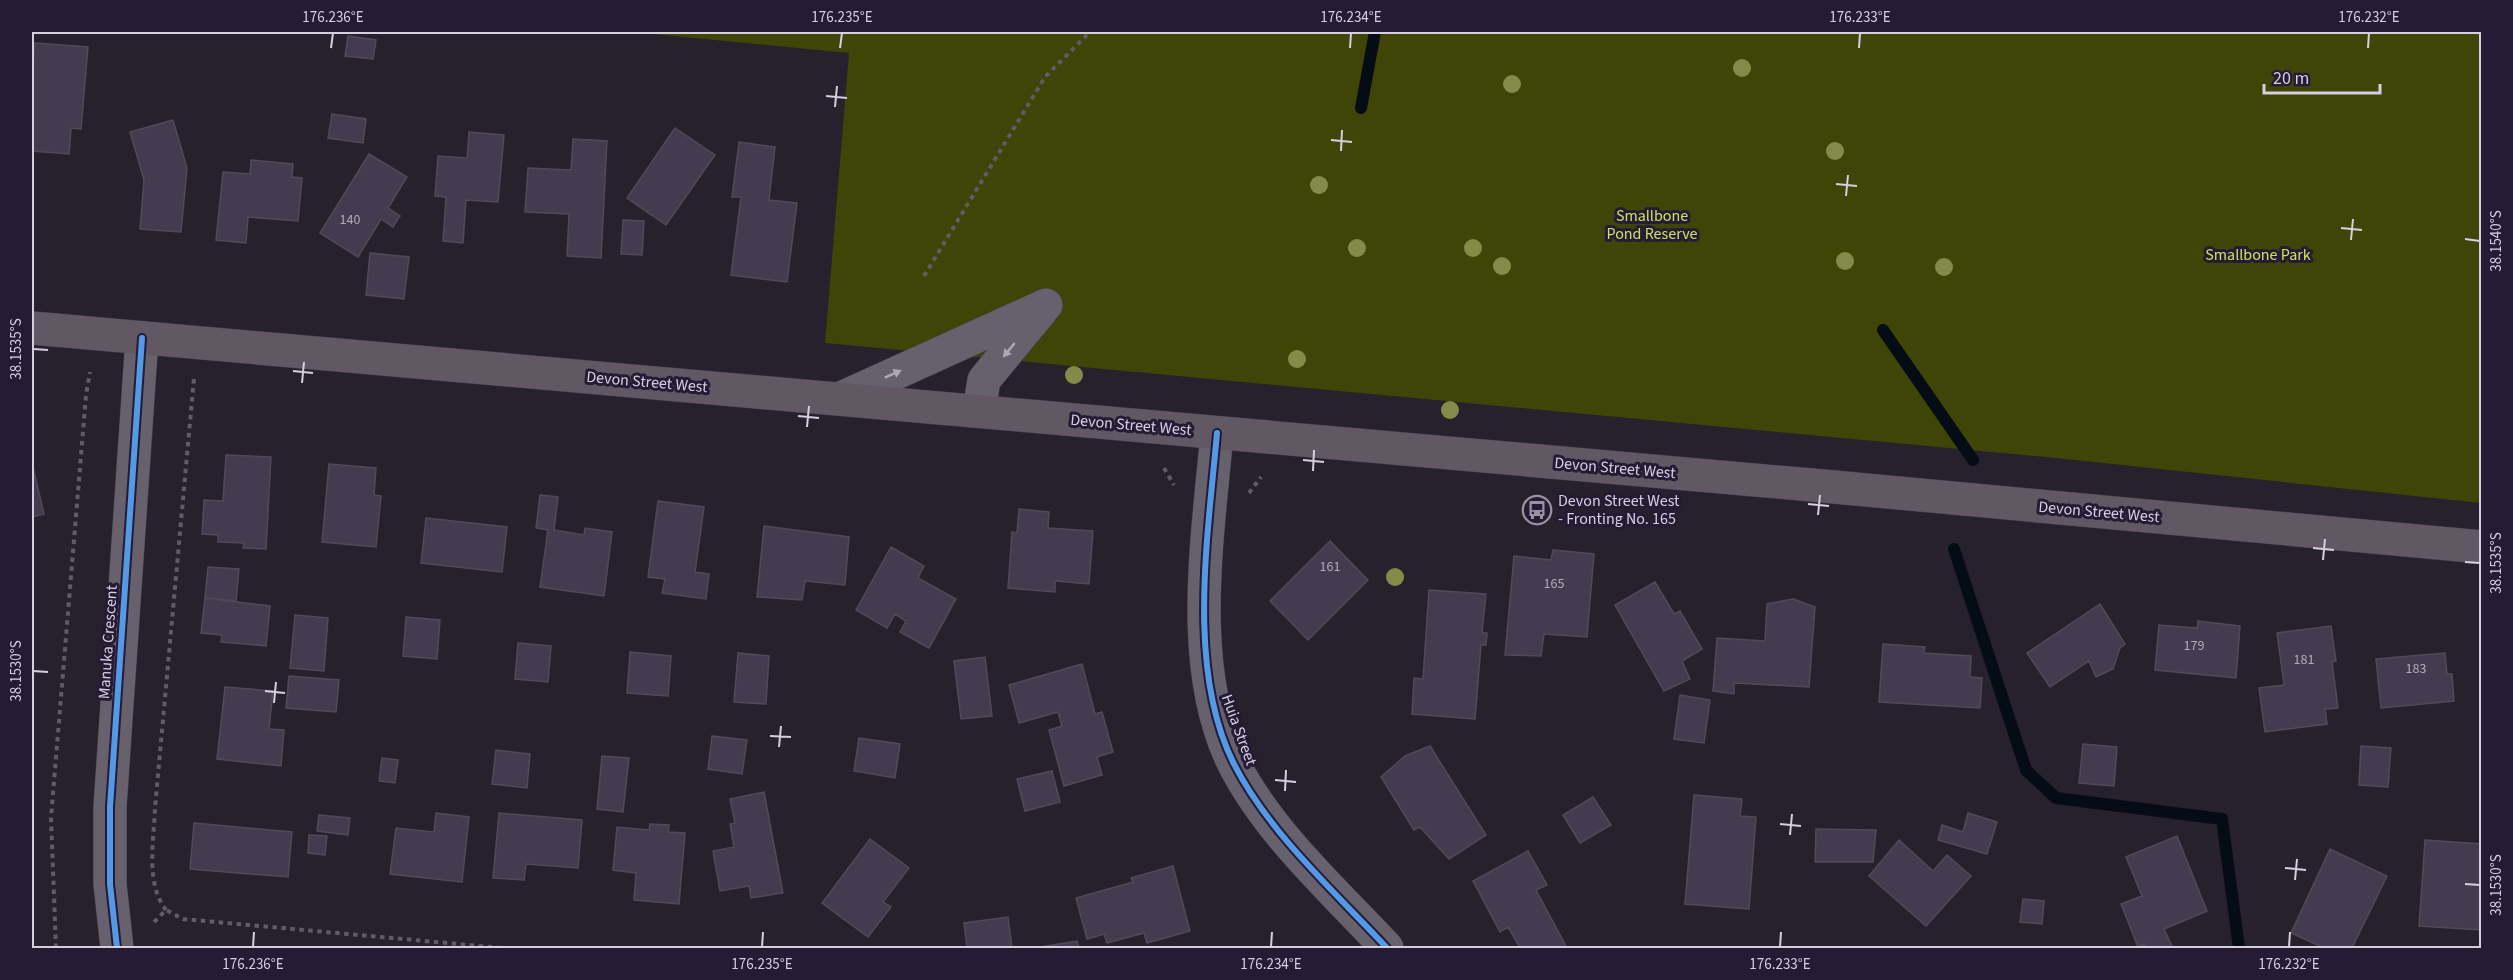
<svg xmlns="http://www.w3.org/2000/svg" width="2513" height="980" font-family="'Source Sans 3',sans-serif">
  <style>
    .green { fill: #3e4506 }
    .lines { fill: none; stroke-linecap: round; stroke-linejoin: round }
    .stream { stroke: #050c15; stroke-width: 12 }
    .building { fill: #453b51; stroke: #4f4b56; stroke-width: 1.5 }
    .minor-casing { stroke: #433e4a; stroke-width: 34 }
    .major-casing { stroke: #433e4a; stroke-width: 34 }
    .path { stroke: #605c66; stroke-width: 4; stroke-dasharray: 4.5 4.5; stroke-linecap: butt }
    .minor { stroke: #66616c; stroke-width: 33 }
    .major { stroke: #625864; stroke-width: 33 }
    .cycleway-casing { stroke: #261b34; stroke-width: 10 }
    .cycleway { stroke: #5399e6; stroke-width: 6 }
    .tree { fill: #828c48 }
    .oneway { fill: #afa8b7 }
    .ticks { fill: none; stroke: #d6cfe0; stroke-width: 2 }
    .labels { text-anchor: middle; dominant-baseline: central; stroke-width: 6; stroke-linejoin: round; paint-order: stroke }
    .number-label { font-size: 14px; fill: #b2aabc }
    .park-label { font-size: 16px; fill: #cde35d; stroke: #261b34 }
    .street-label { font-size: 16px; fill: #d6cfe0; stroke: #261b34 }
    .poi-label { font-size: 16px; fill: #d6cfe0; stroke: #261b34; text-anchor: start }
    .neatline { fill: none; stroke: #d6cfe0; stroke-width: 2 }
    .ticks-label { font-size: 15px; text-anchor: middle; fill: #d6cfe0 }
  </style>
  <rect width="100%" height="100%" fill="#27212e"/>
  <path class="green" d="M632 32H2481V503L2046 457 825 343 849 53Z"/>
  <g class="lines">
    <path class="stream" d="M1361 108 1375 32
      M1883 330 1973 460
      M1954 549 2026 770 2056 798 2222 819 2239 948"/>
  </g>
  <path class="building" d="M348 36 376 40 373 59 345 56Z
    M35 43 88 47 81 129 71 128 69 154 32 151V79Z
    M332 114 366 119 363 143 328 138Z
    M173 120 187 168 181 232 140 229 144 180 130 132Z
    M675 128 715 155 666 225 627 198Z
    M469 132 504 135 498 202 466 200 463 243 443 241 446 197 435 196 438 156 467 158Z
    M573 139 607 141 601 258 567 256 569 214 525 212 528 168 571 170Z
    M739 142 775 147 769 200 797 203 787 282 731 275 741 197H732Z
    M369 154 407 177 388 208 400 216 393 227 381 219 358 257 320 233Z
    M251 160 293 164 292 177 302 178 298 221 248 217 246 243 216 240 223 172 250 174Z
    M623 220 644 221 642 255 621 254Z
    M370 253 409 257 404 299 366 295Z
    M226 455 271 457 266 549 243 548 244 543 218 542V535L202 534 204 500 223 501Z
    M32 463 44 514 32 517Z
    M329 464 376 468 374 495 381 496 376 547 322 542Z
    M540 495 558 497 554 530 584 535 585 528 612 532 604 596 540 587 548 530 536 528Z
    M658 501 704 507 695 572 709 574 706 599 662 593 665 579 648 577Z
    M1019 509 1049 512 1048 528 1093 531 1089 584 1055 581V592L1008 588 1012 532 1017 533Z
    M426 518 507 527 502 572 421 563Z
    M764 526 849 537 845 585 805 581 802 600 757 597Z
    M1330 541 1368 580 1308 640 1270 601Z
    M891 547 924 566 918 578 956 599 929 648 900 632 906 621 895 614 887 628 856 610Z
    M1553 550 1594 554 1587 637 1544 634 1541 656 1505 655 1514 556 1551 560Z
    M208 567 239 569 236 601 205 598Z
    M1655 582 1674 614 1680 611 1702 649 1682 661 1690 679 1664 691 1615 605Z
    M1429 590 1486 594 1482 633H1487L1486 645H1481L1475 719 1412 714 1414 678 1423 679Z
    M205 598 270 606 266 646 221 642 222 635 201 633Z
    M1793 599 1815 607 1809 687 1734 683V694L1713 691 1717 638 1765 641 1767 604Z
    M2100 604 2125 644 2120 648 2113 669 2096 677 2089 661 2050 687 2027 653Z
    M295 615 328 618 324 671 290 668Z
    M406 617 440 620 437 659 403 656Z
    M2198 621 2240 626 2236 678 2155 670 2159 625 2197 628Z
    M2331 626 2336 661 2332 662 2338 708 2325 709 2327 724 2265 732 2259 688 2284 685 2277 633Z
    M518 643 551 646 548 682 515 679Z
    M1883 644 1925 647 1924 653 1971 656 1970 677 1982 678 1980 708 1879 702Z
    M630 652 671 656 668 696 627 693Z
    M738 653 769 656 766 704 734 702Z
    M2445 653 2447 674H2452L2454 701 2381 708 2376 659Z
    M985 657 992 716 961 719 954 661Z
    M1082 664 1095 714 1102 712 1113 752 1097 757 1102 775 1064 786 1049 730 1062 726 1058 712 1019 723 1009 685Z
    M289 676 339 680 336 712 286 708Z
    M225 687 273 691 269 729 284 730 281 766 217 759Z
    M1680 695 1710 700 1704 743 1674 739Z
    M712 736 747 740 742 774 708 769Z
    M859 738 900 744 895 778 854 771Z
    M2083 744 2117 747 2114 786 2079 783Z
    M1430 746 1486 835 1449 859 1420 827 1414 830 1381 777 1405 756Z
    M2361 746 2391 748 2388 787 2359 785Z
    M496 750 530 754 527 788 492 784Z
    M602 756 629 758 623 812 597 809Z
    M382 758 398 760 395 783 379 781Z
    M1052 771 1060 802 1025 811 1017 779Z
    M764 792 783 893 751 898 749 886 720 891 713 851 734 847 730 824 735 823 730 799Z
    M1694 795 1742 799 1740 816 1756 817 1749 909 1685 904Z
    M1593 797 1611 825 1580 843 1563 815Z
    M436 813 469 817 462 882 390 874 396 828 434 832Z
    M499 813 582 820 578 868 526 864 524 880 493 878Z
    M1968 813 1997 822 1987 854 1938 840 1942 825 1963 832Z
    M319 815 350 818 348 835 317 831Z
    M194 823 292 832 288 877 190 869Z
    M650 824 669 825 668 832 685 833 679 904 634 900 636 873 613 870 617 827 649 830Z
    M1816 829 1876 830 1873 862H1815Z
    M309 835 327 836 325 855 308 853Z
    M2177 836 2207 911 2164 929 2173 948H2147L2145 944 2138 947 2121 904 2142 896 2126 857Z
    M870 839 909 868 883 902 891 907 868 937 822 903Z
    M1899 840 1933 871 1947 855 1971 876 1926 926 1869 876Z
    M2425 840 2482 844V930L2419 926Z
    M2330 849 2387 876 2352 948H2324L2291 933Z
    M1528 851 1547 885 1536 890 1566 946 1561 948H1520L1508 927 1500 932 1473 881Z
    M1173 866 1190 931 1147 943 1144 933 1107 943 1104 934 1087 939 1076 898 1133 882 1131 878Z
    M2023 899 2044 901 2042 924 2020 922Z
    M1008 917 1012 948H967L964 923Z
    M1077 941 1079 948H1041V947Z
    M950 947V948H888Z"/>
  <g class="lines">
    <g class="minor-casing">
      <path id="minor" d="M839 399 1046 305
        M979 411 984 380 1041 311
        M1217 433C1208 536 1186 669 1234 764 1269 833 1335 892 1387 948
        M117 948 110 884V807L142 338"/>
    </g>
    <g class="major-casing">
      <path id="major" d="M32 328 1823 486 2482 547"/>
    </g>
    <path class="path" d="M924 276 1045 77 1090 32
      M1164 468 1174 485
      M1249 493 1261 477
      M166 910C145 883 154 840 155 808L194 378
      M154 922 166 910 183 919 502 948
      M56 948 51 818 86 395 90 372
      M759 948H771"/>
    <use href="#minor" class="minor"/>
    <use href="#major" class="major"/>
    <g class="cycleway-casing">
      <path id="cycleway" d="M1217 433C1208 536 1186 669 1234 764 1269 833 1335 892 1387 948
        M117 948 110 884V807L142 338"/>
    </g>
    <use href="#cycleway" class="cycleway"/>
  </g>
  <g class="tree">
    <circle cx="1742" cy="68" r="9"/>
    <circle cx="1512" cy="84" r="9"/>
    <circle cx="1835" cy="151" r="9"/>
    <circle cx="1319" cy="185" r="9"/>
    <circle cx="1357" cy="248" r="9"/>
    <circle cx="1473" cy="248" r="9"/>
    <circle cx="1845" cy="261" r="9"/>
    <circle cx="1502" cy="266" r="9"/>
    <circle cx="1944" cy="267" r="9"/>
    <circle cx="1297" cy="359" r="9"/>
    <circle cx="1074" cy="375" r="9"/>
    <circle cx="1450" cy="410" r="9"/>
    <circle cx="1395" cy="577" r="9"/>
  </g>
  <defs><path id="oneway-solid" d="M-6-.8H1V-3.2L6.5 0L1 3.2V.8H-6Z" transform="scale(1.5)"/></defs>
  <g class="oneway">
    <use href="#oneway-solid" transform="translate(1009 350) rotate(129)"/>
    <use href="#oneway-solid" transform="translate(893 374) rotate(-24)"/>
  </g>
  <path class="ticks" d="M331 48 333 33M840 48 842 33M1350 48 1351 33M1859 48 1860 33M2368 48 2369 33M826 96 847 98M835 107 837 86M1331 140 1352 142M1341 151 1342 130M1836 184 1857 186M1846 196 1848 175M2341 228 2362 230M2465 239 2480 241M2351 240 2353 219M33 349 48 350M293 371 313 373M302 383 304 362M798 416 819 418M807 427 809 406M1303 460 1324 462M1313 471 1314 450M1808 504 1829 506M1818 515 1820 495M2313 548 2334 550M2323 560 2325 539M2465 562 2480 563M33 671 48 672M265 691 285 693M274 703 276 682M770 736 791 737M779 747 781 726M1275 780 1296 782M1285 791 1286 770M1780 824 1801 826M1790 835 1792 814M2285 868 2306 870M2295 880 2297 859M2465 884 2480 885M253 947 254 932M762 947 763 932M1271 947 1272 932M1780 947 1781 932M2289 947 2290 932"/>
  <defs>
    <g id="bus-ring" transform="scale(1.5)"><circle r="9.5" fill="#261b34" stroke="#9992a2" stroke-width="1.5"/><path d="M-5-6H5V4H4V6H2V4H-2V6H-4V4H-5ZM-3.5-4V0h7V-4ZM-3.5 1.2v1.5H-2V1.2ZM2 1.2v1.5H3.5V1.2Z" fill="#9992a2"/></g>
  </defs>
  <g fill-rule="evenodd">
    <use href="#bus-ring" x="1537" y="510"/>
  </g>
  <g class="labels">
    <g class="number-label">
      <text x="350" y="220">140</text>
      <text x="1330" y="567">161</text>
      <text x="1554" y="584">165</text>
      <text x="2194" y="646">179</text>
      <text x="2304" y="660">181</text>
      <text x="2416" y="669">183</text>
    </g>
    <g class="park-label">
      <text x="1652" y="216">Smallbone<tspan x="1652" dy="18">Pond Reserve</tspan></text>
      <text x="2258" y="255">Smallbone Park</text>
    </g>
    <g class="street-label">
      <text transform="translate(647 382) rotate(5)">Devon Street West</text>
      <text transform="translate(1131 425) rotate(5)">Devon Street West</text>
      <text transform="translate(1615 468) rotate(5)">Devon Street West</text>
      <text transform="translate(2099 512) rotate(5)">Devon Street West</text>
      <text transform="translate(108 642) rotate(-86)">Manuka Crescent</text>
      <text transform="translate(1239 730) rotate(70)">Huia Street</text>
    </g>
    <g class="poi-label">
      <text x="1558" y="501">Devon Street West<tspan x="1558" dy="18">- Fronting No. 165</tspan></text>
    </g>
  </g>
  <rect width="2513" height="980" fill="none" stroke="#261b34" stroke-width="66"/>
  <path d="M2264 84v9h116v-9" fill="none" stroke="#d6cfe0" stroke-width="3"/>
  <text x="2273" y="84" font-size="18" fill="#d6cfe0" stroke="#261b34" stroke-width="4.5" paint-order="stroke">20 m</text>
  <rect x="33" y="33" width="2447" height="914" class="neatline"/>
  <g class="ticks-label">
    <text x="333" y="22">176.236°E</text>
    <text x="842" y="22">176.235°E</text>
    <text x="1351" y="22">176.234°E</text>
    <text x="1860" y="22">176.233°E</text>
    <text x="2369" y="22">176.232°E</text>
    <text transform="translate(2496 241) rotate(-90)" y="5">38.1540°S</text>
    <text transform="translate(16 349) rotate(-90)" y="5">38.1535°S</text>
    <text transform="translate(2496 563) rotate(-90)" y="5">38.1535°S</text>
    <text transform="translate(16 671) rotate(-90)" y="5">38.1530°S</text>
    <text transform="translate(2496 885) rotate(-90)" y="5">38.1530°S</text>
    <text x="253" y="969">176.236°E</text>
    <text x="762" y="969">176.235°E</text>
    <text x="1271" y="969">176.234°E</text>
    <text x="1780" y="969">176.233°E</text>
    <text x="2289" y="969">176.232°E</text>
  </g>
</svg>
